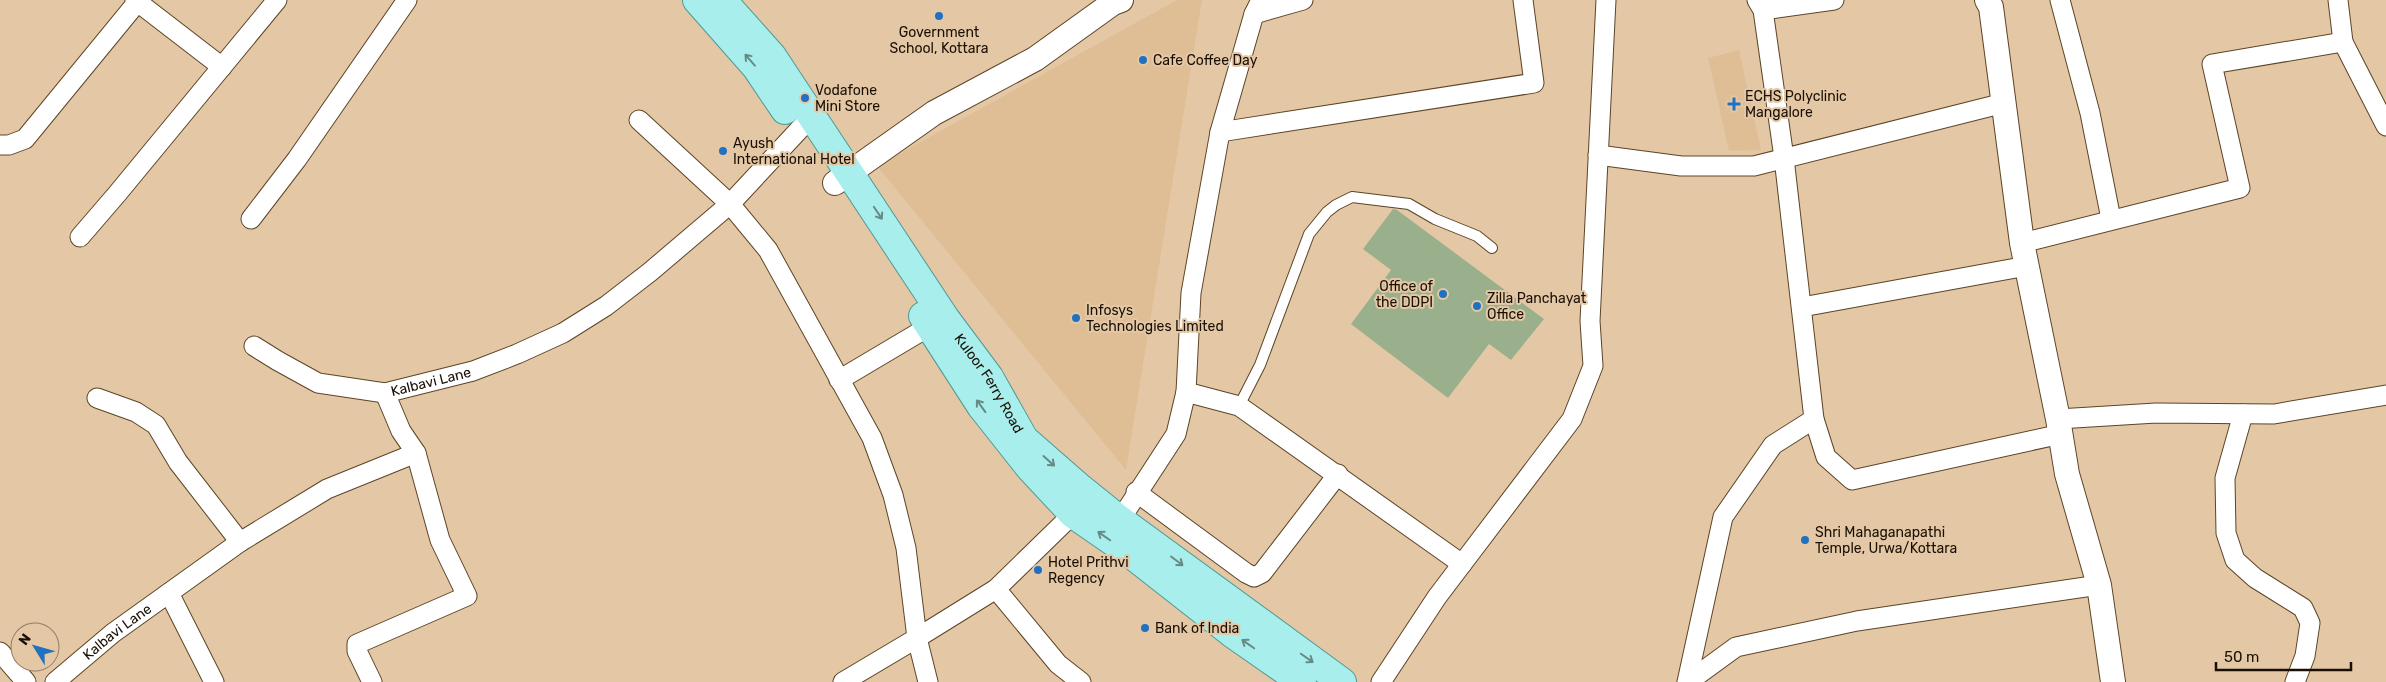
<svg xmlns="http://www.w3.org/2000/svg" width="2386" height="682" font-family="Rubik,sans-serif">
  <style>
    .built { fill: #dfbe96 }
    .building { fill: #9aaf8b }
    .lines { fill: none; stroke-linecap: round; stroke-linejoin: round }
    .service-casing { stroke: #5c4426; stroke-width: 12 }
    .minor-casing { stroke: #5c4426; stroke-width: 21 }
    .tertiary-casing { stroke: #5c4426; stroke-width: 26 }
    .primary-casing { stroke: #509992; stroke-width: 30 }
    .service { stroke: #fff; stroke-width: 10 }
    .minor { stroke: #fff; stroke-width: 19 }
    .tertiary { stroke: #fff; stroke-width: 24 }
    .primary { stroke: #a8eeec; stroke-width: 28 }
    .oneway { stroke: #688a84 }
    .poi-dot { fill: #2071c0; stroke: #e4c8a6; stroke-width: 2 }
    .labels { text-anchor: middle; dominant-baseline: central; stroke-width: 4; stroke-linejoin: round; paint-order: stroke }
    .poi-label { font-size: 14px; fill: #190f04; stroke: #e4c8a6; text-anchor: start }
    .street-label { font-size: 14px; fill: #190f04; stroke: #e4c8a6 }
  </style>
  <rect width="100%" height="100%" fill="#e4c8a6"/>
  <path class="built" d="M1177 0H1202L1126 470 877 166Z
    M1739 50 1761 150 1729 151 1708 58Z"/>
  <path class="building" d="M1393 209 1397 210 1544 319 1511 360 1489 344 1448 398 1351 324 1391 270 1363 249Z"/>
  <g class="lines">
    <g class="service-casing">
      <path id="service" d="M1239 406 1260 365 1309 234 1327 212 1336 205 1352 197 1409 204 1435 219 1477 236 1492 248"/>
    </g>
    <g class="minor-casing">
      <g id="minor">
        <path d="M135 0 222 67"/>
        <path d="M1757 0 1763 10 1784 158 1814 419 1826 457 1852 480 2061 434"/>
        <path d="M2060 0 2090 113 2111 219"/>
        <path d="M2338 0 2343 42"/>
        <path d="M1763 10 1834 0"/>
        <path d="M1254 14 1303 0"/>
        <path d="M639 120 730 204 768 250 872 438 893 495 906 548 917 638 843 682"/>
        <path d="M1220 132 1534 83 1523 0"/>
        <path d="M0 145H9L25 139 139 0"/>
        <path d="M1598 155 1681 166H1754L2004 103"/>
        <path d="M251 219 297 159 407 0"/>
        <path d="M80 237 117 194 277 0"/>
        <path d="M2022 243 2240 188 2212 64 2343 42 2386 126"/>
        <path d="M1802 307 2027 266"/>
        <path id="s1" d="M254 346 278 361 318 383 385 393 473 371 517 354 563 333 606 306 650 272 730 204 811 117"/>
        <path d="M839 380 930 326"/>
        <path d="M1186 392 1239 406 1462 564"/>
        <path d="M97 398 136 412 156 425 178 462 240 542"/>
        <path d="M2243 414 2225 478 2226 533 2235 560 2255 578 2303 608 2310 623 2305 656 2295 682"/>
        <path d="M2058 419 2156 413 2274 414 2386 395"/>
        <path d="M1136 492 1246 573 1254 577 1262 573 1338 474"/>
        <path d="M1120 520 1176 434 1186 392 1191 293 1220 132 1254 14 1261 0"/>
        <path d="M996 589 1058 664 1081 682"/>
        <path d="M169 593 214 682"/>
        <path d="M0 652 26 682"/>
        <path id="s2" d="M55 682 113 633 240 542 327 489 416 453 401 431 385 393"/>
        <path d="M372 682 357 651V644L467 596 440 540 416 453"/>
        <path d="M928 682 917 638 996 589 1073 514"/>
        <path d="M1381 682 1437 597 1572 419 1593 366 1590 321 1606 0"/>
        <path d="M1687 682 1723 517 1773 445 1814 419"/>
        <path d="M1688 682 1736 647 1857 621 2099 585"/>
      </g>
    </g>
    <g class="tertiary-casing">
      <path id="tertiary" d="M1987 0 1991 7 2022 243 2058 419 2067 474 2099 585 2113 682
        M835 183 934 113 1035 59 1113 3 1121 0"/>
    </g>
    <g class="primary-casing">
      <g id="primary">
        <path d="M697 0 756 67 785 110"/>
        <path id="s3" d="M722 0 772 56 945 318 989 377 1024 439 1080 488 1116 517 1342 682"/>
        <path d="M923 316 981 406 1030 468 1073 514 1131 554 1233 634 1302 682"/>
      </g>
    </g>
    <use href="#service" class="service"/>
    <use href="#minor" class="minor"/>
    <use href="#tertiary" class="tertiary"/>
    <use href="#primary" class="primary"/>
  </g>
  <defs><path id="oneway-shaft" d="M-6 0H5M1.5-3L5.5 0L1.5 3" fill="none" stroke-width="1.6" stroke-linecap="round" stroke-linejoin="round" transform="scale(1.25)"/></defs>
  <g class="oneway">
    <use href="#oneway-shaft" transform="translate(750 60) rotate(-131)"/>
    <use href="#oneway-shaft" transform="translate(878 213) rotate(56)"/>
    <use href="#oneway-shaft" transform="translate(981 406) rotate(-126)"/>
    <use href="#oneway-shaft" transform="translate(1049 461) rotate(42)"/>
    <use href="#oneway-shaft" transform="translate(1104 536) rotate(-145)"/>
    <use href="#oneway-shaft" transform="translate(1177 561) rotate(37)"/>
    <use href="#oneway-shaft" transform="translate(1248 644) rotate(-145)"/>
    <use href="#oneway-shaft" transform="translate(1307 658) rotate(35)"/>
  </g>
  <g class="poi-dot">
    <circle cx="939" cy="16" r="5"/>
    <circle cx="1143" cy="60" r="5"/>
    <circle cx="805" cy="98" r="5"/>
    <path d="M1731.5 96.5h5v5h5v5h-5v5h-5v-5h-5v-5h5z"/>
    <circle cx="723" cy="151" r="5"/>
    <circle cx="1443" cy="294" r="5"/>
    <circle cx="1477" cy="306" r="5"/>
    <circle cx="1076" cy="318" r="5"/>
    <circle cx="1805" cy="540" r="5"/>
    <circle cx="1038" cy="570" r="5"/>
    <circle cx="1145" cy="628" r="5"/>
  </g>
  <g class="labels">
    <g class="poi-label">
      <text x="939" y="32" text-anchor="middle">Government<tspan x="939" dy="16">School, Kottara</tspan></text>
      <text x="1153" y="60">Cafe Coffee Day</text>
      <text x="815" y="90">Vodafone<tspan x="815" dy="16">Mini Store</tspan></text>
      <text x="1745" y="96">ECHS Polyclinic<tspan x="1745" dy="16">Mangalore</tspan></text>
      <text x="733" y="143">Ayush<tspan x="733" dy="16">International Hotel</tspan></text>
      <text x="1433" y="286" text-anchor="end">Office of<tspan x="1433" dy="16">the DDPI</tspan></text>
      <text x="1487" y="298">Zilla Panchayat<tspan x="1487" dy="16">Office</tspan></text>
      <text x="1086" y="310">Infosys<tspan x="1086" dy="16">Technologies Limited</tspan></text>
      <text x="1815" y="532">Shri Mahaganapathi<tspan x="1815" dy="16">Temple, Urwa/Kottara</tspan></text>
      <text x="1048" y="562">Hotel Prithvi<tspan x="1048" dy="16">Regency</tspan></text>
      <text x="1155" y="628">Bank of India</text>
    </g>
    <g class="street-label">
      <text stroke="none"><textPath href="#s1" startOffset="189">Kalbavi Lane</textPath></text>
      <text stroke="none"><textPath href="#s3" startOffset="468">Kuloor Ferry Road</textPath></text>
      <text stroke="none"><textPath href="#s2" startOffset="80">Kalbavi Lane</textPath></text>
    </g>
  </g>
  <g transform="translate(35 647) rotate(307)"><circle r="24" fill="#e4c8a6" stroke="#937e65"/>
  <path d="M0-4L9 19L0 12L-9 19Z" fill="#2071c0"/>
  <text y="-8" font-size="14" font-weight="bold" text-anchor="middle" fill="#190f04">N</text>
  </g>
  <path d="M2216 662v8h135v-8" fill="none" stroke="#190f04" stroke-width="2.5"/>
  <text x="2224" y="662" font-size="15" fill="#190f04" stroke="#e4c8a6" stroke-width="4" paint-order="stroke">50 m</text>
</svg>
